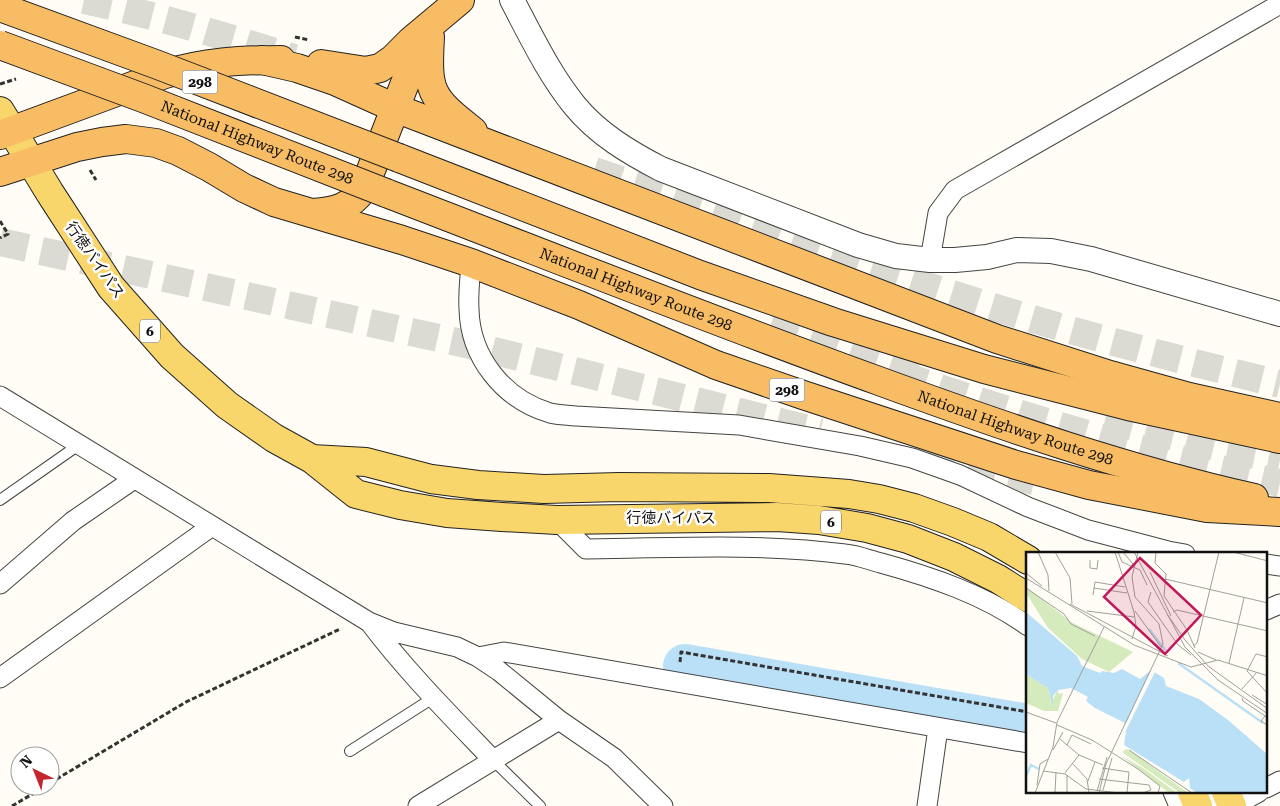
<svg xmlns="http://www.w3.org/2000/svg" width="1280" height="806" font-family="'Roboto Serif','Noto Sans JP',serif">
  <style>
    .lines { fill: none; stroke-linecap: round; stroke-linejoin: round }
    .river { stroke: #b9e0f7; stroke-width: 44 }
    .motorway-tunnel { stroke: #dbdad3; stroke-width: 28; stroke-dasharray: 28 14; stroke-linecap: butt }
    .service-casing { stroke: #444; stroke-width: 12 }
    .minor-casing { stroke: #444; stroke-width: 21 }
    .tertiary-casing { stroke: #444; stroke-width: 26 }
    .primary-casing { stroke: #222; stroke-width: 30 }
    .trunk-casing { stroke: #222; stroke-width: 30 }
    .path { stroke: #333; stroke-width: 3; stroke-dasharray: 5 2.5; stroke-linecap: butt }
    .service { stroke: #fff; stroke-width: 10 }
    .minor { stroke: #fff; stroke-width: 19 }
    .tertiary { stroke: #fff; stroke-width: 24 }
    .primary { stroke: #f9d66b; stroke-width: 28 }
    .trunk { stroke: #f7bc64; stroke-width: 28 }
    .trunk-bridge-casing { stroke: #222; stroke-width: 30; stroke-linecap: butt }
    .trunk-bridge { stroke: #f7bc64; stroke-width: 28 }
    .labels { text-anchor: middle; dominant-baseline: central; stroke-width: 5; stroke-linejoin: round; paint-order: stroke }
    .shield { fill: #fff; stroke: #585858; stroke-width: 1 }
    .shield-label { font-size: 14px; font-weight: bold; fill: #111 }
    .street-label { font-size: 15px; fill: #111; stroke: #fff }
    .inset-river { fill: none; stroke: #b9e0f7; stroke-width: 2.5 }
    .inset-road { fill: none; stroke: #a09f9a; stroke-width: 1 }
    .view { fill: #c2185b; fill-opacity: 0.15; stroke: #c2185b; stroke-width: 2.5 }
    .inset-edge { fill: none; stroke: #111; stroke-width: 2.5 }
  </style>
  <rect width="100%" height="100%" fill="#fffdf5"/>
  <g class="lines">
    <path class="river" d="M685 666 1028 726"/>
    <path class="motorway-tunnel" d="M84 0C155 15 225 36 294 58
      M594 171C749 224 903 282 1060 327 1133 348 1206 366 1280 384
      M0 242 466 344 820 432
      M774 315 927 368
      M899 374C1024 418 1152 454 1280 483
      M1105 420 1216 447 1280 460
      M927 458 1034 481"/>
    <g class="service-casing">
      <path id="service" d="M0 500 80 444
        M350 751 433 698
        M493 760 540 806"/>
    </g>
    <g class="minor-casing">
      <path id="minor" d="M930 260 938 213 955 190 1280 4
        M471 263C470 278 468 294 469 309 470 357 503 399 550 413 558 415 567 415 576 416L739 425 860 446 912 458 960 475 1028 507 1088 530 1168 551 1185 554
        M0 396 369 622 394 632 457 647 478 657 499 671 559 720 614 758 663 806
        M557 520 586 549C671 548 759 543 845 554 857 555 869 560 881 563 932 577 985 595 1028 626
        M1266 564 1280 566
        M0 584 73 521 134 479
        M1266 610 1280 604
        M370 623C407 672 451 716 493 760
        M478 657 504 652 1028 743
        M0 678 212 526
        M1266 788 1280 781
        M1173 792 1179 806
        M1207 792 1213 806
        M418 806 559 720
        M927 806 938 728
        M1234 806 1259 792"/>
    </g>
    <g class="tertiary-casing">
      <path id="tertiary" d="M512 0C531 36 549 74 575 106 598 134 630 153 661 169L858 245 896 256 930 260H955L987 257 1017 250 1051 251 1091 259 1280 314"/>
    </g>
    <g class="primary-casing">
      <path id="primary" d="M0 111 50 193 111 287 172 356 227 405 274 438 312 459 356 494 400 505 447 513 502 517 557 520 777 517 819 520 867 528 908 539 954 557 998 579 1028 598
        M312 459 366 462 431 479 478 485 544 489 619 487 769 488 849 494 879 499 914 508 953 522 989 537 1028 560
        M1192 792 1198 806
        M1226 792 1232 806"/>
    </g>
    <g class="trunk-casing">
      <g id="trunk">
        <path d="M430 37C427 91 429 97 473 131"/>
        <path d="M262 60 297 68 335 81 395 108 997 339 1110 375 1189 397 1280 417"/>
        <path d="M321 64 366 71 380 68 393 59 411 41 460 0"/>
        <path d="M0 135 165 74C205 62 240 60 281 60"/>
        <path d="M399 158 700 275 833 322 984 369 1128 406 1280 439"/>
        <path d="M0 172 77 147 102 142 126 139 156 143 178 151 209 167 244 188 274 202 402 240 471 263 579 305 716 365 803 395 1016 465 1089 485 1207 508 1280 512"/>
        <path id="s1" d="M386 193C550 256 713 321 879 381 1002 426 1126 469 1254 498"/>
        <path d="M313 213C336 211 350 208 364 188L423 37"/>
      </g>
    </g>
    <path class="path" d="M295 37 309 40
      M0 84 16 79
      M90 170 96 180
      M0 221 8 234 0 238
      M680 662 681 652 1028 712
      M50 783 186 702 340 629
      M12 806 46 786"/>
    <use href="#service" class="service"/>
    <use href="#minor" class="minor"/>
    <use href="#tertiary" class="tertiary"/>
    <use href="#primary" class="primary"/>
    <use href="#trunk" class="trunk"/>
    <g class="trunk-bridge-casing">
      <g id="trunk-bridge">
        <path d="M0 7 158 65 399 158"/>
        <path id="s2" d="M0 45 143 98 386 193"/>
      </g>
    </g>
    <use href="#trunk-bridge" class="trunk-bridge"/>
  </g>
  <g class="labels">
    <g class="shield">
      <rect x="182.5" y="70.5" width="35" height="23" rx="4"/>
      <rect x="140" y="319.5" width="20" height="23" rx="4"/>
      <rect x="769.5" y="378.5" width="35" height="23" rx="4"/>
      <rect x="821" y="510.5" width="20" height="23" rx="4"/>
    </g>
    <g class="shield-label">
      <text x="200" y="82">298</text>
      <text x="150" y="331">6</text>
      <text x="787" y="390">298</text>
      <text x="831" y="522">6</text>
    </g>
    <g class="street-label">
      <text stroke="none"><textPath href="#s2" startOffset="275">National Highway Route 298</textPath></text>
      <text transform="translate(95 260) rotate(55)">行徳バイパス</text>
      <text stroke="none"><textPath href="#s1" startOffset="268">National Highway Route 298</textPath></text>
      <text stroke="none"><textPath href="#s1" startOffset="672">National Highway Route 298</textPath></text>
      <text x="671" y="518">行徳バイパス</text>
    </g>
  </g>
  <g transform="translate(1026 552)">
    <rect width="241" height="241" fill="#fffdf5"/>
    <path d="M3 37 45 70 107 100 83 120 56 107 22 76 0 41ZM0 122 22 136 26 149 32 138 33 142 37 141 32 159H18L0 151ZM100 197 105 199 162 241H154L96 200ZM94 203 117 216 151 241H143Z" fill="#d5ebbd"/>
    <path d="M0 60 51 104 56 114 74 121 76 119 88 121 96 117 114 127 125 118 138 126 140 134 173 147 202 168 241 202V241H171L164 236 163 226 158 230 98 193 101 172 69 156 60 149 62 145 45 136 32 138 27 144V154L22 136 0 122Z" fill="#b9e0f7"/>
    <path d="M126 116 130 118 97 184 99 173Z" fill="#fffdf5"/>
    <path class="inset-river" d="M123 77 140 99M152 111 237 171M0 224 5 213 13 217"/>
    <path class="inset-road" d="M12 0 22 23 23 39M29 0 44 26 46 52M89 0 108 60 110 74 106 87M92 0 96 10 114 18 121 33M97 0 107 12M108 0 159 95 192 128 242 162M130 0 129 11 140 22 138 44 161 78 169 96M207 0 242 9M64 8V16L71 17 72 8M124 20 145 64M0 21 16 34M0 26 108 93 165 115 192 108 242 124M139 27 242 51M0 36 38 62 45 72 69 84M68 36 101 41M125 40 122 50 152 93 165 103M67 43 69 30 99 35M44 52 142 104M61 59 108 65M109 59 135 95M147 60 151 58 242 79M141 62 159 88 182 114 242 157M167 94 171 91 193 0M172 100 190 108M242 105 230 102 221 119 242 142M203 111 218 46M216 137 231 120M226 143 242 153M216 146 217 149 242 166M0 160 30 171M239 164 235 169 242 174M31 173 66 188 112 217 134 234 132 241M34 187 53 203M41 193 46 183 65 192M27 198 37 180M103 198 166 241M46 211 61 227 63 241M76 216 103 220 101 241M17 219 39 222 60 237 93 241M39 221 53 203 77 213M73 227 123 233 125 238 117 241M62 229 69 210M11 233 14 212 22 207M77 238 86 206M71 239 81 205M9 241 27 195 31 170 78 75M29 241 30 220M41 241V223M73 241 80 212 137 92 133 72 109 45 106 25 112 0"/>
    <path class="view" d="M114 6 175 63 139 102 78 45Z"/>
    <rect width="241" height="241" class="inset-edge"/>
  </g>
  <g transform="translate(35 771) rotate(317)"><circle r="24" fill="#ffffff" stroke="#a0a0a0"/>
  <path d="M0-4L9 19L0 12L-9 19Z" fill="#c4262e"/>
  <text y="-8" font-size="14" font-weight="bold" text-anchor="middle" fill="#111111">N</text>
  </g>
</svg>
